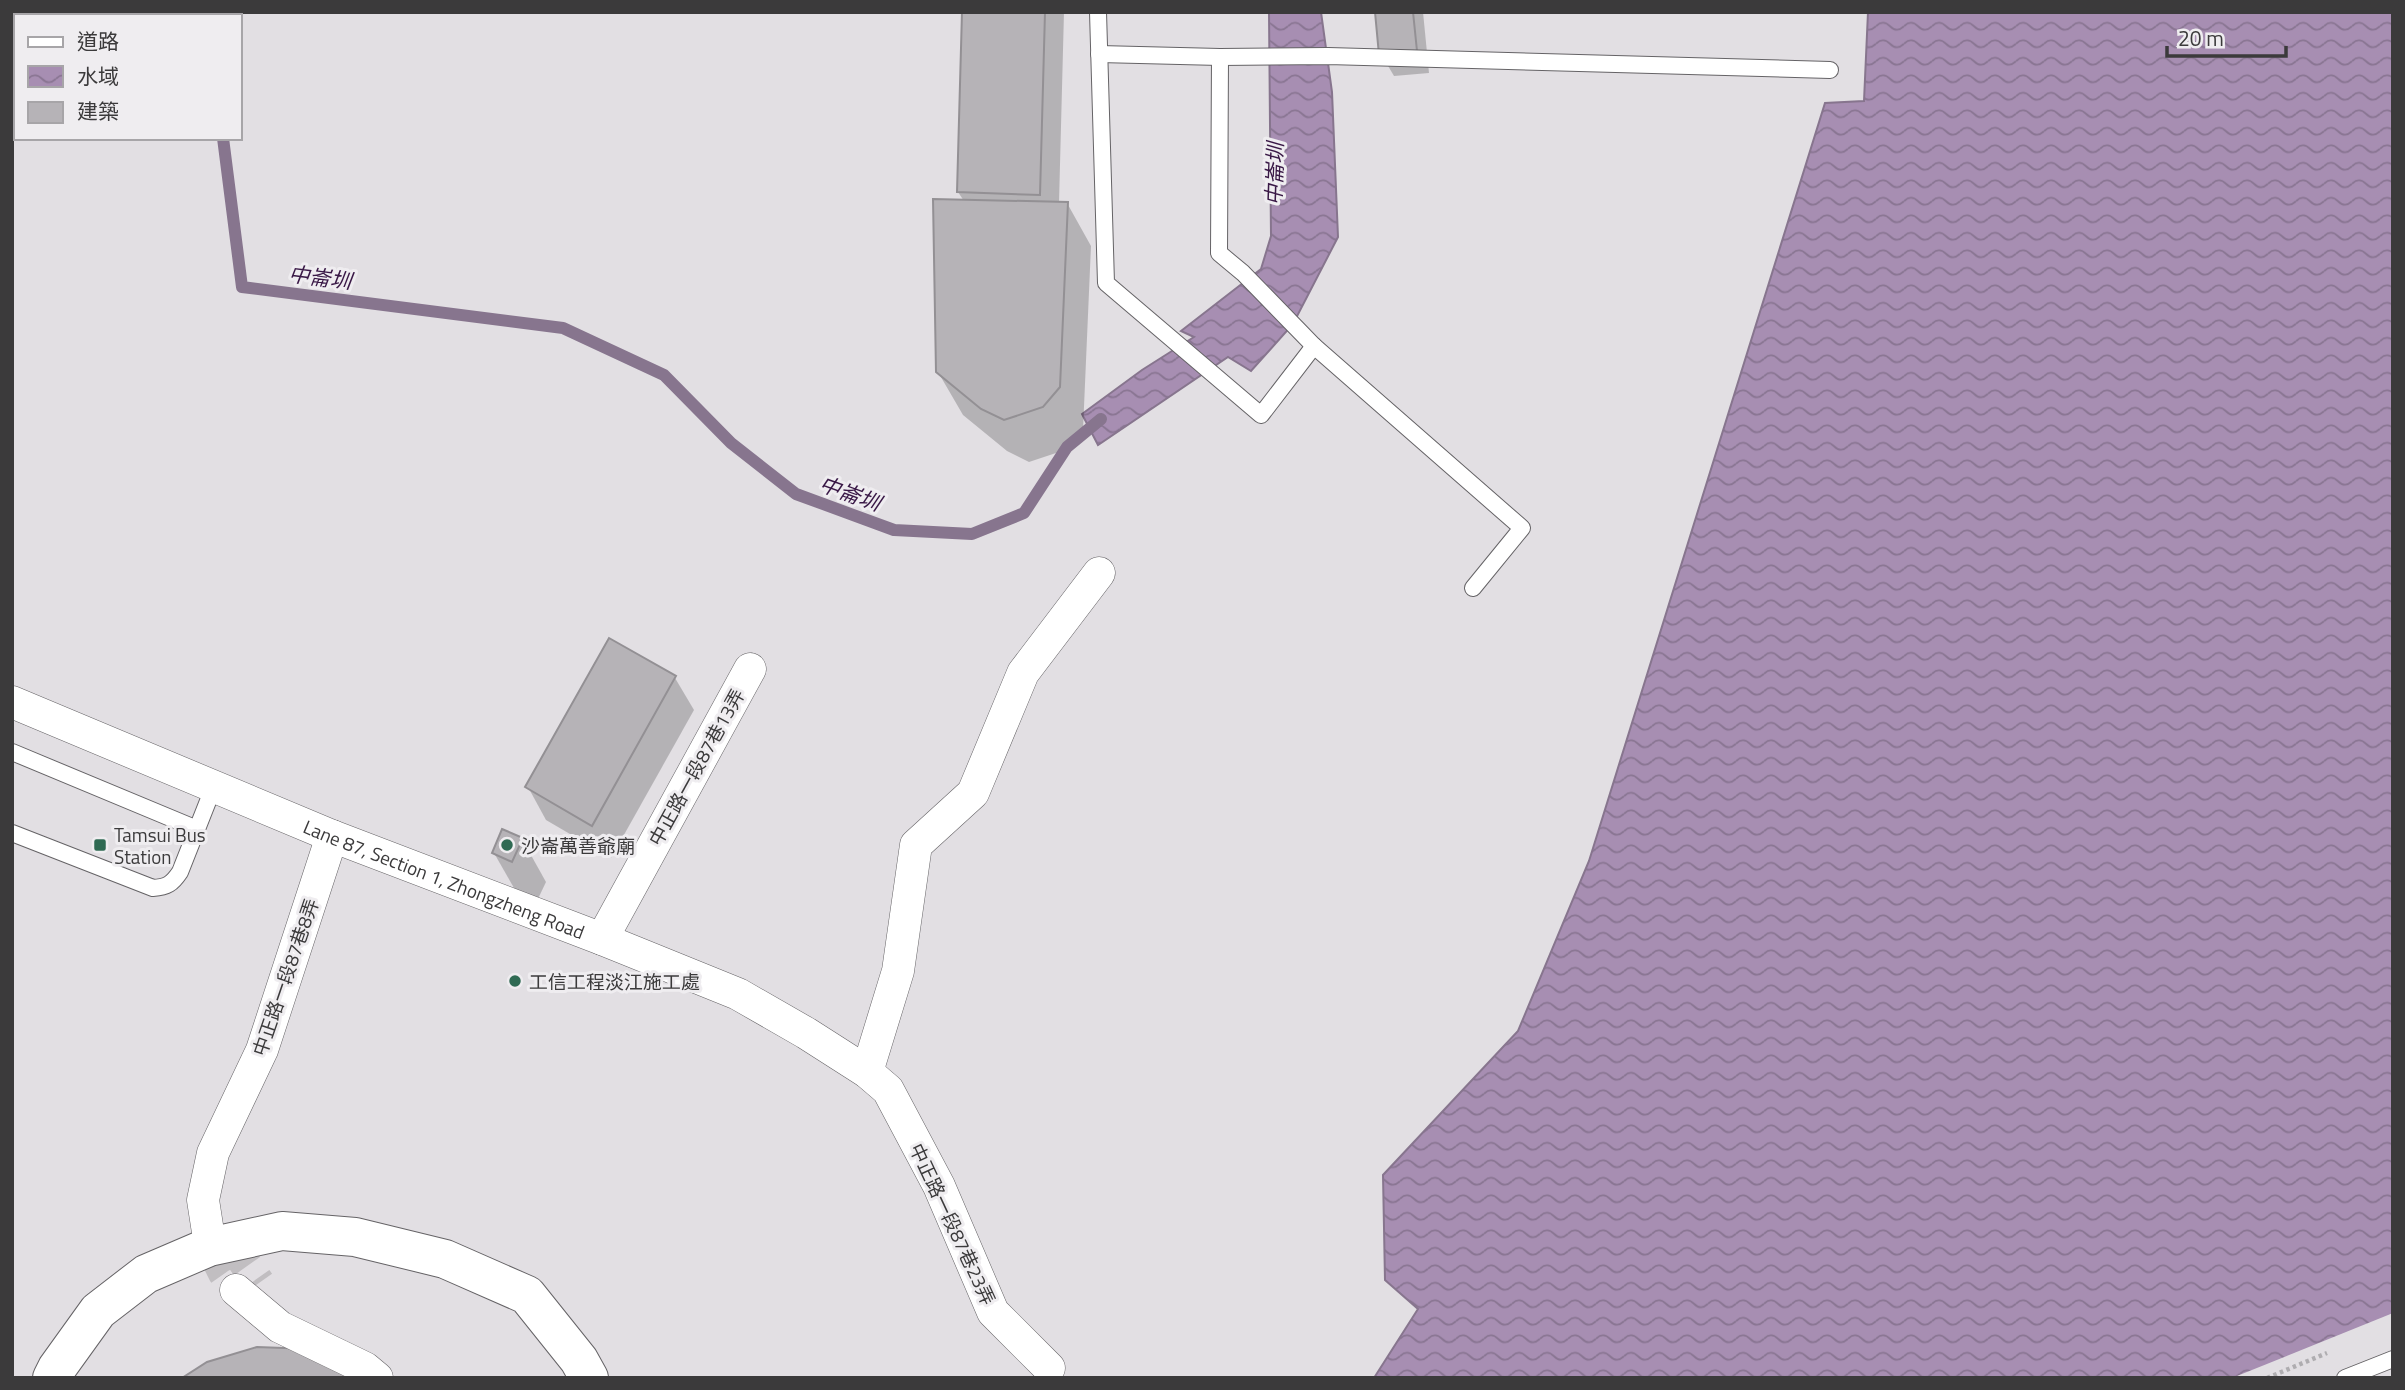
<svg xmlns="http://www.w3.org/2000/svg" width="2405" height="1390" font-family="'Titillium Web','Noto Sans TC',sans-serif">
<style>
.water{fill:url(#water-waves);stroke:#87758e;stroke-width:2}
.pier{fill:#e2dfe3}
.shadow{fill:#0003}
.lines{fill:none;stroke-linecap:round;stroke-linejoin:round}
.stream{stroke:#87758e;stroke-width:12}
.building{fill:#b6b3b7;stroke:#939094;stroke-width:2}
.street-tunnel{stroke:#c1bec1;stroke-width:32;stroke-dasharray:32 16;stroke-linecap:butt}
.lane-casing{stroke:#656366;stroke-width:18}
.street-casing{stroke:#656366;stroke-width:33}
.highway-casing{stroke:#656366;stroke-width:40}
.path{stroke:#afadb0;stroke-width:4.5;stroke-dasharray:3.5 3.5;stroke-linecap:butt}
.lane{stroke:#fff;stroke-width:16}
.street{stroke:#fff;stroke-width:32}
.highway{stroke:#fff;stroke-width:38}
.poi-dot{fill:#2f6a53;stroke:#efedf0;stroke-width:2.5}
.labels{text-anchor:middle;dominant-baseline:central;stroke-width:6;stroke-linejoin:round;paint-order:stroke}
.street-label{font-size:19px;fill:#3b3a3b;stroke:#efedf0}
.poi-label{font-size:19px;fill:#3b3a3b;stroke:#efedf0;text-anchor:start}
.water-label{font-size:21px;font-style:italic;fill:#391846;stroke:#efedf0}
</style>
<defs>
<pattern id="water-waves" width="16" height="10" patternUnits="userSpaceOnUse" patternTransform="scale(1.75)"><rect width="16" height="10" fill="#a78eb2"/><path d="M0 5q4-4 8 0t8 0" fill="none" stroke="#897592"/></pattern>
</defs>
<rect width="100%" height="100%" fill="#e2dfe3"/>
<g class="water">
<polygon points="1269,12 1321,12 1332,92 1338,237 1293,324 1251,371 1228,357 1098,445 1082,414 1142,370 1194,337 1181,331 1261,269 1271,236"/>
<polygon points="1868,12 2393,12 2393,1378 1374,1378 1418,1309 1385,1280 1383,1175 1518,1031 1589,861 1825,103 1864,101"/>
</g>
<polygon class="pier" points="2393,1313 2393,1378 2232,1378"/>
<g class="shadow">
<polygon points="963,12 1064,12 1059,203 1067,203 1091,246 1083,430 1068,449 1029,462 1007,451 963,415 938,372 964,201 958,192"/>
<polygon points="1377,12 1423,12 1429,73 1394,76 1381,54"/>
<polygon points="610,641 675,678 694,710 611,858 546,820 528,787"/>
<polygon points="522,839 546,882 536,903 518,895 494,853"/>
</g>
<g class="lines">
<g class="stream">
<polyline points="12,34 16,34"/>
<polyline points="223,138 242,287 563,328 664,375 731,443 796,494 894,530 972,534 1024,513 1067,447 1101,419"/>
</g>
</g>
<g class="building">
<polygon points="962,12 1045,12 1040,195 957,192"/>
<polygon points="1375,12 1413,12 1417,51 1379,55"/>
<polygon points="933,199 1068,202 1060,387 1043,407 1004,420 981,409 936,372"/>
<polygon points="609,638 676,676 592,826 525,787"/>
<polygon points="502,829 523,838 512,862 492,853"/>
<polygon points="257,1347 310,1349 373,1378 182,1378 207,1362"/>
</g>
<g class="lines">
<g class="street-tunnel">
<polyline points="232,1238 242,1259 259,1283"/>
<polyline points="210,1245 224,1273 236,1290"/>
</g>
<defs>
<g id="lane">
<polyline points="1098,12 1106,283 1261,415 1314,346"/>
<polyline points="1099,54 1220,57 1328,56 1830,70"/>
<polyline points="1220,57 1219,253 1243,273 1314,346 1522,528 1473,588"/>
<polyline points="12,752 197,829"/>
<path d="M 12,833 L 153,888 C 167,887 172,884 180,872 L 214,786"/>
<polyline points="2345,1378 2393,1359"/>
</g>
<g id="street">
<path id="s1" d="M 12,702 L 332,836 L 602,939 L 738,994 L 806,1033 L 867,1072 L 888,1090 L 939,1186 L 993,1312 L 1049,1368"/>
<polyline points="602,939 750,669"/>
<polyline points="867,1072 898,971 916,845 973,793 1023,673 1099,573"/>
<polyline points="210,1245 203,1200 213,1153 262,1050 332,836"/>
<polyline points="236,1290 280,1327 365,1368 377,1378"/>
</g>
<polyline id="highway" points="52,1378 57,1368 98,1311 146,1274 209,1247 282,1231 355,1237 445,1259 527,1295 579,1360 589,1378"/>
</defs>
<use href="#lane" class="lane-casing"/>
<use href="#street" class="street-casing"/>
<use href="#highway" class="highway-casing"/>
<polyline class="path" points="2267,1378 2327,1353"/>
<use href="#lane" class="lane"/>
<use href="#street" class="street"/>
<use href="#highway" class="highway"/>
</g>
<g class="poi-dot">
<rect x="93" y="838" width="14" height="14" rx="3.5"/>
<circle cx="507" cy="845" r="7"/>
<circle cx="515" cy="981" r="7"/>
</g>
<g class="labels">
<g class="street-label">
<text transform="translate(696 767) rotate(-61)">中正路一段87巷13弄</text>
<text stroke="none"><textPath href="#s1" startOffset="467">Lane 87, Section 1, Zhongzheng Road</textPath></text>
<text transform="translate(285 977) rotate(-71)">中正路一段87巷8弄</text>
<text transform="translate(953 1224) rotate(65)">中正路一段87巷23弄</text>
</g>
<g class="poi-label">
<text x="114" y="834">Tamsui Bus<tspan x="114" dy="22">Station</tspan></text>
<text x="521" y="845">沙崙萬善爺廟</text>
<text x="529" y="981">工信工程淡江施工處</text>
</g>
<g class="water-label">
<text transform="translate(1274 174) rotate(-88)">中崙圳</text>
<text transform="translate(320 277) rotate(7)">中崙圳</text>
<text transform="translate(850 493) rotate(20)">中崙圳</text>
</g>
</g>
<rect width="2405" height="1390" fill="none" stroke="#3b3a3b" stroke-width="28"/>
<rect x="14" y="14" width="228" height="126" fill="#efedf0" stroke="#a7a5a8" stroke-width="2"/>
<rect x="28" y="37" width="35" height="10" fill="#ffffff" stroke="#a7a5a8" stroke-width="2"/>
<text x="77" y="49" font-size="21" fill="#3b3a3b">道路</text>
<rect x="28" y="66" width="35" height="21" fill="url(#water-waves)" stroke="#a7a5a8" stroke-width="2"/>
<text x="77" y="84" font-size="21" fill="#3b3a3b">水域</text>
<rect x="28" y="102" width="35" height="21" fill="#b6b3b7" stroke="#a7a5a8" stroke-width="2"/>
<text x="77" y="119" font-size="21" fill="#3b3a3b">建築</text>
<path d="M2167 46v10h119v-10" fill="none" stroke="#3b3a3b" stroke-width="3.5"/>
<text x="2178" y="46" font-size="21" fill="#3b3a3b" stroke="#efedf0" stroke-width="5" paint-order="stroke">20 m</text>
</svg>
